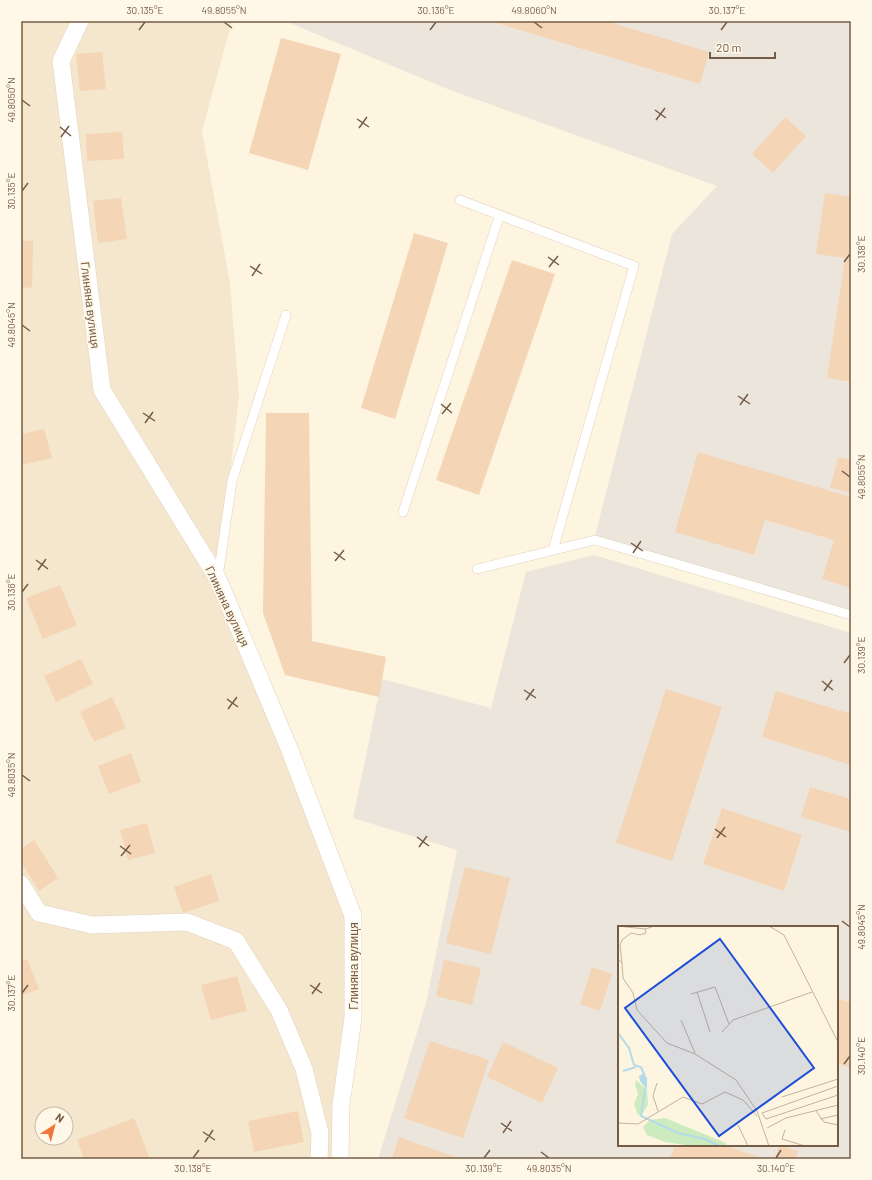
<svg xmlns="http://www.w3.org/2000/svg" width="872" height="1180" font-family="Barlow,sans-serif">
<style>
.residential{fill:#f5e7ce;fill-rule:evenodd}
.industrial{fill:#ece5dc;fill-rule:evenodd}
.building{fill:#f4d5b6}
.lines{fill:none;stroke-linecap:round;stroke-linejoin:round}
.service-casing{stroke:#e2d2bc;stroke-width:10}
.minor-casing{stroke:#e2d2bc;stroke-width:18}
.service{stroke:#fff;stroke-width:9}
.minor{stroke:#fff;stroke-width:17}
.ticks{fill:none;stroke:#755c46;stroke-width:1.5}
.labels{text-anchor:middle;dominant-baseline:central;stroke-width:3.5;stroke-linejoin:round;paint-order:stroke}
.street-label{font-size:12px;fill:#755c46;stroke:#fff8e8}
.inset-river{fill:none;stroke:#b4dbe8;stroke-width:2}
.inset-road{fill:none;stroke:#c3b39d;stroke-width:1}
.view{fill:#1d4ed8;fill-opacity:0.15;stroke:#1d4ed8;stroke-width:2}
.inset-edge{fill:none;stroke:#755c46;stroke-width:2}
.neatline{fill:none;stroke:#755c46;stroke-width:1.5}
.ticks-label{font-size:10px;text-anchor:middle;fill:#755c46}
</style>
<rect width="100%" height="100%" fill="#fdf5e0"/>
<path class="residential" d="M 21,21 L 232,21 L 202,131 L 230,283 L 239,396 L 218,579 L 353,916 L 340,1159 L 21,1159 ZM 42,1114 L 66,1114 L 66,1138 L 42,1138 Z"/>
<g class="industrial">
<polygon points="285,21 851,21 851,612 595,536 672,234 717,186 450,90"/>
<path d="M 594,555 L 851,633 L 851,1159 L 378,1159 L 426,1003 L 457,850 L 353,818 L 382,679 L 491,708 L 526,572 ZM 619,927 L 837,927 L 837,1145 L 619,1145 Z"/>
</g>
<g class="building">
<polygon points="490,21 606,21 709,52 700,84"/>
<polygon points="281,38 341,54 308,170 249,153"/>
<polygon points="102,52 106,89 80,91 76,54"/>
<polygon points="785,117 806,136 773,173 752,154"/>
<polygon points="122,132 124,159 87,161 86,134"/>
<polygon points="825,193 851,197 851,382 827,378 845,258 816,254"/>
<polygon points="121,198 127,239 98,243 93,201"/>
<polygon points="414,233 448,243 395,419 361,408"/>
<polygon points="21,240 33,241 32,288 21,287"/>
<polygon points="512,260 555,274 479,495 436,480"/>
<polygon points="266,413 309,413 312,641 386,657 379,697 285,675 263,613"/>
<polygon points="44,429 52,458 21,465 21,434"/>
<polygon points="698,452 851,497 851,588 822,579 834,540 765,520 754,555 675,532"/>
<polygon points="838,457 851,460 851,493 830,488"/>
<polygon points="60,585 77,625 43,639 26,598"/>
<polygon points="81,659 93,684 56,702 44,676"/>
<polygon points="666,689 722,707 672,861 616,843"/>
<polygon points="776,691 851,714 851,765 762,737"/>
<polygon points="112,697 126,728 94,742 80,712"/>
<polygon points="131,753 141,782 109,794 98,766"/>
<polygon points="810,787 851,799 851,832 801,817"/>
<polygon points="722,808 802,835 784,891 703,864"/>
<polygon points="147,823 155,853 128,860 120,830"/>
<polygon points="34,840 58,878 39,891 21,862 21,849"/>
<polygon points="465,867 510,878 491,954 446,943"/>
<polygon points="211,874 219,901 183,913 174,887"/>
<polygon points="27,959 39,989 21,996 21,961"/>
<polygon points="444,960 481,968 472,1005 436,996"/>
<polygon points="592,967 612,974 600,1011 580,1004"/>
<polygon points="237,976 247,1011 211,1020 201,985"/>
<polygon points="837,998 851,1003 851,1068 837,1063"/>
<polygon points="430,1041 489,1060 463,1138 404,1118"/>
<polygon points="503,1042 558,1068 542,1103 487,1077"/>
<polygon points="298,1111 304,1142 254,1152 248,1121"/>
<polygon points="134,1118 150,1159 84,1159 77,1140"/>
<polygon points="399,1137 461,1159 392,1159"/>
<polygon points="675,1145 723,1145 764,1159 670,1159"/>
<polygon points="779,1145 798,1151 795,1159 775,1159"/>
</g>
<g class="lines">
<defs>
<g id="service">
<polyline points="460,200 634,266 553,550"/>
<polyline points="403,512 499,217"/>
<polyline points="477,569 595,540 851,615"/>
<polyline points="218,577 232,481 286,315"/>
</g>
<g id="minor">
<polyline points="80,21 61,61 102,390 218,579 289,748 353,916 353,1018 341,1105 340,1159"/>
<polyline points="21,884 39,913 92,925 187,922 236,941 279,1010 304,1069 320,1133 319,1159"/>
</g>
</defs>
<use href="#service" class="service-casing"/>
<use href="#minor" class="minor-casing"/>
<use href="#service" class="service"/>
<use href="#minor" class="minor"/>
</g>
<path class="ticks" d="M 224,22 L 232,28M 534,22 L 542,28M 139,30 L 145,22M 430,30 L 436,22M 721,30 L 727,22M 22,100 L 30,106M 655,110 L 666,118M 357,119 L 369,127M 656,120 L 665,108M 60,127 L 71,136M 359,128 L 367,117M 61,137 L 69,126M 22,191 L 28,183M 548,257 L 559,265M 844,262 L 850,254M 250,266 L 262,274M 549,267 L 558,256M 252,276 L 260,264M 22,325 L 30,331M 738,396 L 750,404M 441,404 L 452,413M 740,405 L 748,394M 143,413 L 155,421M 442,414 L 451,403M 145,423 L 153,412M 842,471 L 850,477M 631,543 L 643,551M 334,552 L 345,560M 633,553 L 641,541M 36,560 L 48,569M 335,561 L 344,550M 38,570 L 46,559M 22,592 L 28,584M 844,663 L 850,655M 822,681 L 833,690M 524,690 L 536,698M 824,691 L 832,680M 227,699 L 238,707M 526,700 L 534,689M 228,709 L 237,697M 22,775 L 30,781M 715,829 L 726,837M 417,837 L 429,846M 717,838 L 725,827M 120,846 L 131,854M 419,847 L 427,836M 121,856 L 130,845M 842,921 L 850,927M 310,985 L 322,993M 22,993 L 28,985M 312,994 L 320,983M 844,1064 L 850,1056M 501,1123 L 512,1131M 203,1132 L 215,1140M 503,1133 L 511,1121M 205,1142 L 213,1130M 541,1152 L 549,1158M 193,1158 L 199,1150M 484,1158 L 490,1150M 776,1158 L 781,1150"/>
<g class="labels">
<g class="street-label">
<text transform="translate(91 305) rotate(83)">Глиняна вулиця</text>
<text transform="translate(228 606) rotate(65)">Глиняна вулиця</text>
<text transform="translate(353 966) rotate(-90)">Глиняна вулиця</text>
</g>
</g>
<g transform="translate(618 926)">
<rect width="220" height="220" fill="#fdf5e0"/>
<path d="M 18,154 L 29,164 L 30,179 L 23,190 L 20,189 L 16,178 L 20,168 L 17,159 ZM 47,192 L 108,217 L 109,220 L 75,220 L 47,216 L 29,209 L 25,201 L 32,194 Z" fill="#ccebbe"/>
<path d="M 26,147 L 29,152 L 29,164 L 22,155 L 21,150 Z" fill="#b4dbe8"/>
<path class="inset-river" d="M 0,107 L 11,122 L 16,139 L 23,141 L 26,148M 5,145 L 18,141M 27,163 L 23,190 L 60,207 L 87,213 L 101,220"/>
<path class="inset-road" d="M 0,0 L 27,3 L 37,0M 151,0 L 166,9 L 220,116M 0,33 L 4,37 L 5,52 L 15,67 L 19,84 L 49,117 L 77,128 L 118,154 L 139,185 L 151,220M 4,37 L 2,19 L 4,14 L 13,7 L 22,9 L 28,7 L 27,3M 79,66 L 92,106M 73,68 L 97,61 L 111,98M 63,94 L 77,127M 104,106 L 115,94 L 194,66M 39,157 L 35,170 L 40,185M 220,160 L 144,187 L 148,193 L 220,169M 164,171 L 220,153M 198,185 L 206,196 L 220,199M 202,193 L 220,189M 0,197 L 20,198 L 65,171 L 84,178 L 107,166 L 125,174 L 139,190M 120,199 L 130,220M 149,202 L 168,192 L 220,179M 167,204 L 164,213 L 187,220"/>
<path class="view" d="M 102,13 L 196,142 L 101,210 L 7,82 Z"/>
<rect width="220" height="220" class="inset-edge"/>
</g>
<rect width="872" height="1180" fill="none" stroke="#fff8e8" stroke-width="44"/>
<g transform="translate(54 1126) rotate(36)"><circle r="19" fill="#fff8e8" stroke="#c8baa7"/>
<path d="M0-3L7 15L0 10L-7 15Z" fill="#ef773e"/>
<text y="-6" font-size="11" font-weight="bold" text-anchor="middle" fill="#755c46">N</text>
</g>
<path d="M710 52v6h65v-6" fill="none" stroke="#755c46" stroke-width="2"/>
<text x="716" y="52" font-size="12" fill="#755c46" stroke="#fff8e8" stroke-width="3" paint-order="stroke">20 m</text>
<rect x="22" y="22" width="828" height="1136" class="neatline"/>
<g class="ticks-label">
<text x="145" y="14">30.135°E</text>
<text x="224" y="14">49.8055°N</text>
<text x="436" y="14">30.136°E</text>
<text x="534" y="14">49.8060°N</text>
<text x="727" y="14">30.137°E</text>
<text transform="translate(11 100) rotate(-90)" y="4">49.8050°N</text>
<text transform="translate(11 191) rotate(-90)" y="4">30.135°E</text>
<text transform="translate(861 254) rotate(-90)" y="4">30.138°E</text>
<text transform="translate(11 325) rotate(-90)" y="4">49.8045°N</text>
<text transform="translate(861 477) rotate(-90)" y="4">49.8055°N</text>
<text transform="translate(11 592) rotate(-90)" y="4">30.136°E</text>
<text transform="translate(861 655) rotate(-90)" y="4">30.139°E</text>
<text transform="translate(11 775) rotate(-90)" y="4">49.8035°N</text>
<text transform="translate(861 927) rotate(-90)" y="4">49.8045°N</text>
<text transform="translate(11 993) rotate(-90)" y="4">30.137°E</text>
<text transform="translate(861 1056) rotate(-90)" y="4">30.140°E</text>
<text x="193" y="1172">30.138°E</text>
<text x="484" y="1172">30.139°E</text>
<text x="549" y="1172">49.8035°N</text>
<text x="776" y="1172">30.140°E</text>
</g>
</svg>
